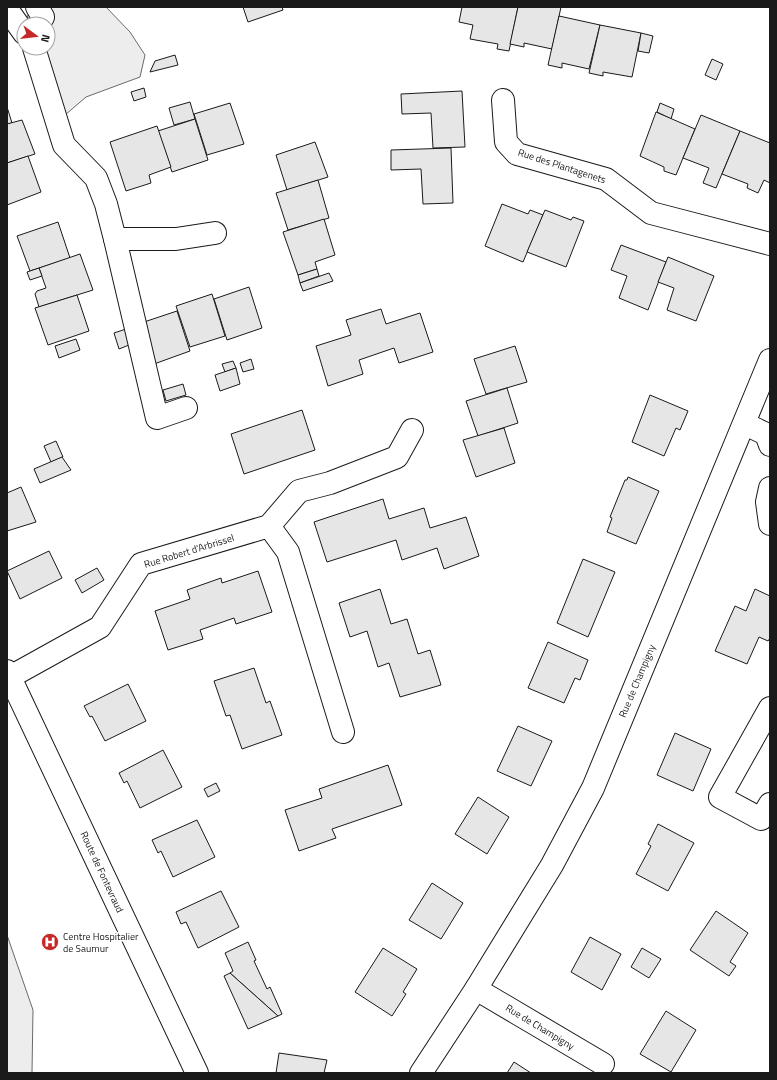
<svg xmlns="http://www.w3.org/2000/svg" width="777" height="1080" font-family="'Titillium Web',sans-serif">
<style>
.built{fill:#ededed;stroke:#6a6a6a}
.building{fill:#e6e6e6;stroke:#1a1a1a}
.lines{fill:none;stroke-linecap:round;stroke-linejoin:round}
.street-casing{stroke:#1a1a1a;stroke-width:24}
.secondary-casing{stroke:#1a1a1a;stroke-width:24}
.street{stroke:#fff;stroke-width:22}
.secondary{stroke:#fff;stroke-width:22}
.labels{text-anchor:middle;dominant-baseline:central;stroke-width:3;stroke-linejoin:round;paint-order:stroke}
.street-label{font-size:10px;fill:#1a1a1a;stroke:#fff}
.poi-label{font-size:10px;fill:#1a1a1a;stroke:#fff;text-anchor:start}
</style>
<rect width="100%" height="100%" fill="#fff"/>
<g class="built">
<polygon points="49,7 106,7 130,32 145,55 140,77 86,97 65,115 44,48 48,48 48,24 32,24 27,16"/>
<polygon points="7,935 33,1010 32,1073 7,1073"/>
</g>
<g class="building">
<polygon points="243,7 282,7 283,10 248,22"/>
<polygon points="462,7 518,7 509,51 497,49 498,44 470,39 473,25 459,22"/>
<polygon points="518,7 561,7 552,49 524,43 524,47 510,44"/>
<polygon points="559,16 600,25 589,69 562,63 562,68 548,65"/>
<polygon points="600,25 641,33 632,77 603,72 603,76 589,73"/>
<polygon points="641,33 653,36 649,53 638,51"/>
<polygon points="175,55 178,65 150,72 155,61"/>
<polygon points="712,59 723,64 716,80 705,75"/>
<polygon points="144,88 146,97 134,101 131,92"/>
<polygon points="462,91 465,147 433,148 431,113 402,114 401,94"/>
<polygon points="190,102 195,119 174,125 169,108"/>
<polygon points="230,103 244,144 207,155 194,114"/>
<polygon points="660,103 674,109 671,119 657,112"/>
<polygon points="7,107 12,123 7,124"/>
<polygon points="656,112 695,129 676,175 664,171 664,167 640,156"/>
<polygon points="701,115 740,131 716,188 703,183 709,168 683,158"/>
<polygon points="195,119 208,160 172,172 158,131"/>
<polygon points="22,120 35,154 7,163 7,124"/>
<polygon points="157,126 171,167 149,175 151,183 126,191 110,142"/>
<polygon points="740,131 770,143 770,183 764,180 758,193 747,188 748,184 722,174"/>
<polygon points="315,142 328,177 287,190 276,155"/>
<polygon points="451,148 453,203 423,204 421,169 391,170 391,150"/>
<polygon points="28,156 41,192 7,205 7,163"/>
<polygon points="318,180 329,218 288,230 276,193"/>
<polygon points="502,204 528,214 530,210 543,215 523,262 485,246"/>
<polygon points="545,210 571,220 573,217 584,221 566,267 527,252"/>
<polygon points="324,219 335,255 315,262 317,269 298,275 283,232"/>
<polygon points="58,222 70,258 30,271 17,236"/>
<polygon points="621,245 666,262 648,310 619,298 627,276 611,270"/>
<polygon points="80,254 93,290 39,307 35,294 37,291 46,288 39,268"/>
<polygon points="668,257 714,276 696,321 667,310 674,288 658,282"/>
<polygon points="39,268 42,276 30,280 27,272"/>
<polygon points="317,269 319,276 300,283 298,275"/>
<polygon points="329,273 333,281 303,291 300,283"/>
<polygon points="249,287 262,328 227,340 214,299"/>
<polygon points="212,294 225,336 190,347 176,306"/>
<polygon points="77,295 89,331 48,345 35,308"/>
<polygon points="381,309 386,324 420,313 433,352 399,363 394,348 359,360 363,374 328,386 316,346 351,335 346,320"/>
<polygon points="177,311 190,351 154,364 141,323"/>
<polygon points="129,328 134,343 119,349 114,333"/>
<polygon points="76,339 80,350 59,358 55,346"/>
<polygon points="515,346 527,382 486,394 474,359"/>
<polygon points="251,359 254,369 243,372 240,363"/>
<polygon points="233,361 236,368 225,372 222,364"/>
<polygon points="236,368 240,384 220,391 215,375"/>
<polygon points="183,384 186,395 166,401 163,390"/>
<polygon points="507,388 518,423 478,436 466,401"/>
<polygon points="650,395 688,411 680,430 676,428 664,456 632,442"/>
<polygon points="302,410 315,450 244,474 231,434"/>
<polygon points="504,428 515,463 476,477 463,440"/>
<polygon points="56,441 63,457 51,462 44,446"/>
<polygon points="62,457 71,470 40,483 34,469"/>
<polygon points="628,477 659,491 636,544 607,532 612,518 610,517 625,480 627,480"/>
<polygon points="21,487 36,522 7,531 7,493"/>
<polygon points="383,499 389,519 424,508 430,528 466,517 479,556 444,569 437,548 402,560 396,540 327,562 314,522"/>
<polygon points="49,551 62,578 20,599 7,571"/>
<polygon points="583,559 615,572 588,637 557,623"/>
<polygon points="97,568 104,580 82,593 75,580"/>
<polygon points="258,571 272,612 236,624 234,618 200,630 203,639 168,650 155,611 190,599 187,590 221,578 222,583"/>
<polygon points="380,589 391,624 407,619 418,654 430,650 441,685 400,697 389,663 378,667 367,631 350,637 339,603"/>
<polygon points="755,589 770,596 770,638 768,641 759,637 747,664 715,651 735,606 746,611"/>
<polygon points="548,642 588,660 580,680 575,678 564,703 528,688"/>
<polygon points="254,668 266,703 270,701 282,735 242,749 230,715 226,716 214,681"/>
<polygon points="128,684 146,721 105,741 92,716 90,717 84,706"/>
<polygon points="518,726 552,741 531,786 497,771"/>
<polygon points="675,733 711,749 693,791 657,775"/>
<polygon points="163,750 182,787 140,808 127,781 124,783 119,773"/>
<polygon points="388,765 402,805 332,829 336,838 299,851 285,810 322,798 319,789"/>
<polygon points="216,783 220,791 208,797 204,789"/>
<polygon points="478,797 509,817 487,854 455,834"/>
<polygon points="197,820 215,857 173,877 161,851 158,853 152,840"/>
<polygon points="658,824 694,843 668,891 636,874 651,846 648,844"/>
<polygon points="432,883 463,903 441,939 409,920"/>
<polygon points="221,891 239,927 198,948 186,922 181,924 176,912"/>
<polygon points="716,911 748,933 730,962 736,966 729,976 690,950"/>
<polygon points="590,937 621,954 602,990 571,972"/>
<polygon points="248,942 256,960 254,961 267,989 270,987 282,1014 278,1016 230,973 233,971 225,953"/>
<polygon points="383,948 417,969 403,992 406,994 392,1016 355,992"/>
<polygon points="642,948 661,959 649,978 631,967"/>
<polygon points="230,973 278,1016 248,1029 224,976"/>
<polygon points="666,1011 696,1030 671,1072 640,1054"/>
<polygon points="279,1053 327,1060 324,1073 276,1073"/>
<polygon points="514,1062 531,1073 507,1073"/>
</g>
<g class="lines">
<defs>
<g id="street">
<polyline points="37,7 43,17"/>
<polyline points="7,9 24,33"/>
<polyline points="34,48 64,145 96,178 106,204 115,239 176,239 215,233"/>
<polyline points="503,100 506,142 517,154 606,179 651,213 770,244"/>
<polyline points="115,239 157,418 186,408"/>
<polyline points="745,424 766,434 770,445"/>
<polyline points="770,488 767,502 770,524"/>
<polyline points="269,526 288,552 343,732"/>
<polyline points="10,677 100,627 141,564 269,526 299,491 330,483 397,457 412,430"/>
<polyline points="770,708 720,797 761,819 770,804"/>
<polyline points="476,989 603,1064"/>
</g>
<g id="secondary">
<polyline points="7,671 197,1073"/>
<polyline points="421,1073 476,989 552,865 593,788 770,360"/>
</g>
</defs>
<use href="#street" class="street-casing"/>
<use href="#secondary" class="secondary-casing"/>
<use href="#street" class="street"/>
<use href="#secondary" class="secondary"/>
</g>
<defs>
<symbol id="hospital-disc" viewBox="-11 -11 22 22"><circle r="9.5" fill="#c62828" stroke="#fff"/><path d="M-5-5h3v3.5h4V-5h3V5h-3V1.5h-4V5h-3Z" fill="#fff"/></symbol>
</defs>
<g fill-rule="evenodd">
<use href="#hospital-disc" x="40" y="932" width="20" height="20"/>
</g>
<g class="labels">
<g class="street-label">
<text transform="translate(562 166) rotate(18)">Rue des Plantagenets</text>
<text transform="translate(189 551) rotate(-17)">Rue Robert d'Arbrissel</text>
<text transform="translate(637 681) rotate(-67)">Rue de Champigny</text>
<text transform="translate(102 872) rotate(65)">Route de Fontevraud</text>
<text transform="translate(540 1027) rotate(31)">Rue de Champigny</text>
</g>
<g class="poi-label">
<text x="63" y="936">Centre Hospitalier<tspan x="63" dy="12">de Saumur</tspan></text>
</g>
</g>
<rect width="777" height="1080" fill="none" stroke="#1a1a1a" stroke-width="16"/>
<g transform="translate(36 36) rotate(105)"><circle r="19" fill="#ffffff" stroke="#a3a3a3"/>
<path d="M0-3L7 15L0 10L-7 15Z" fill="#c62828"/>
<text y="-6" font-size="11" font-weight="bold" text-anchor="middle" fill="#1a1a1a">N</text>
</g>
</svg>
